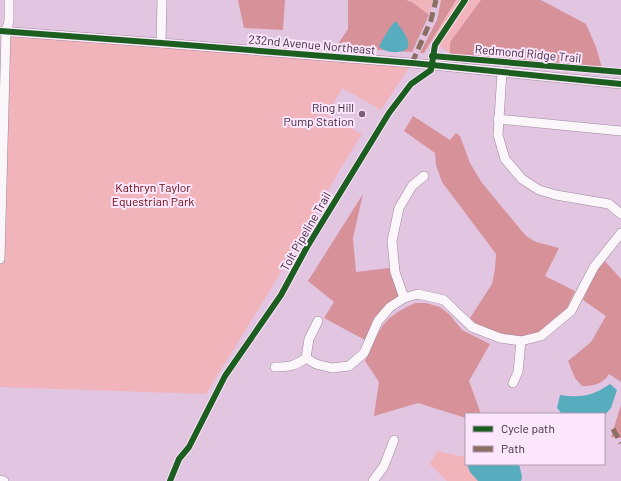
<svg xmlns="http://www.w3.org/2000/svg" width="621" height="481" font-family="Barlow,sans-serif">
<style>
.green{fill:#f1b4bb}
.forest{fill:#d79199}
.water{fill:#57acbe}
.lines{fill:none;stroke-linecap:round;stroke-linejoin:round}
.minor-casing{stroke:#9d879c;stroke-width:10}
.minor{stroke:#fbf6fa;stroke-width:9}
.quiet{stroke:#8d6e63;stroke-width:5;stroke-dasharray:10 5;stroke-linecap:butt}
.cycleway-casing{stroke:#fce6fc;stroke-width:8}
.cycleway{stroke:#1b5e20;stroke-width:6}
.poi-dot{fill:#796178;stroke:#fce6fc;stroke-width:1.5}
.labels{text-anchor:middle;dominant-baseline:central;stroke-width:4;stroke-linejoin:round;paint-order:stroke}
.street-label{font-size:12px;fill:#402b40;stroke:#fce6fc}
.poi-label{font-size:12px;fill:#402b40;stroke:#fce6fc;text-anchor:end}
.park-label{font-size:12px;fill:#6b080c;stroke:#fce6fc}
</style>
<rect width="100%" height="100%" fill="#e2c5e1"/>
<g class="green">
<polygon points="406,0 433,0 429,15 412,2"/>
<polygon points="456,0 481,0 450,42 450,53 431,41"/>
<polygon points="6,32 412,63 381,110 342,88 327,115 362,134 342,166 272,287 206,394 0,387 0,259"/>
<polygon points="437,451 465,457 470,472 478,481 447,481 430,464"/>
</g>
<g class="forest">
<polygon points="238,0 285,0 283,30 244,28"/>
<polygon points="348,0 406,0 412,2 429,15 412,52 336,47 348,29"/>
<polygon points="441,0 456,0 424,53 420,53 437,20"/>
<polygon points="481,0 541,0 586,24 596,47 602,68 450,55 450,42"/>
<polygon points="413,116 450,140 456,133 460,136 470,163 482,183 526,236 536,242 559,248 545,276 575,291 564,315 539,333 520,337 506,335 477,325 470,318 492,284 495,269 496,254 442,182 436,165 435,153 404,131"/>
<polygon points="363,194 353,238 356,272 389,268 399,295 376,319 365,340 324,318 334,302 308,281"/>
<path d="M 604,260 L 621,279 L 621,382 L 609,374 C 603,384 594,386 582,386 L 575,378 L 568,361 L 591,342 L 606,316 L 583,300 L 594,272 Z"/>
<path d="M 415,303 L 426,303 L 440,307 L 450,315 L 462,330 L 490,344 L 469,381 L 481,414 L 466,414 L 466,418 L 418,403 L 374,416 L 379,382 L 365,361 C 371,348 379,326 391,317 C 398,311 407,307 415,303 Z"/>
<polygon points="621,405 621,438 611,437"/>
</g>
<g class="water">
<path d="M 396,21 C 401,29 412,40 407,49 C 398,54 387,53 379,47 C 382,41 391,24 396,21 Z"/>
<path d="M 610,384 L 617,390 L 611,408 L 604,416 L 604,414 L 562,414 L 557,408 L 560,395 C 582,398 592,396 610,384 Z"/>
<polygon points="467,464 519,464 522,477 521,481 478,481 470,472"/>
</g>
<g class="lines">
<defs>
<g id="minor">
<polyline points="0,31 161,43 412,63 621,84"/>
<polyline points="161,43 162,0"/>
<polyline points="502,72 498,135 505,159 522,179 539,190 556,195 609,204 621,214"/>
<polyline points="498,119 621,131"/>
<polyline points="0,259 6,32 9,21 9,0"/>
<polyline points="404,298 395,272 392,241 399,208 412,186 424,176"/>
<polyline points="306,358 316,364 332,368 349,366 364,353 378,321 390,307 404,298 418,294 444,300 472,327 500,338 521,341 541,336 571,311 594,267 621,233"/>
<path d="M 275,367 C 289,367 295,366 306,358 L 309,339 L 318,321"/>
<polyline points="513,383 518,372 521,341"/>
<polyline points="0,480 4,481"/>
<polyline points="373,481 384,466 394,440"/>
</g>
</defs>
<use href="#minor" class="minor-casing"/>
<use href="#minor" class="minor"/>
<g class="quiet">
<polyline points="412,63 431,20 436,0"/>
<polyline points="613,429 621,443"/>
</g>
<defs>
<g id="cycleway">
<polyline points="0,31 161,43 412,63 621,84"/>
<polyline points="432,56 621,72"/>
<polyline points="170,481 179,459 189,447 225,376 281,295 307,247 389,113 411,84 431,70 435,45 465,0"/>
</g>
</defs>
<use href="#cycleway" class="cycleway-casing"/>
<use href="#cycleway" class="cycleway"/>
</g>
<circle class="poi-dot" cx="362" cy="114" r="4"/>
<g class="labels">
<g class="street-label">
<text transform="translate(312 44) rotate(5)">232nd Avenue Northeast</text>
<text transform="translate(528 53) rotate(5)">Redmond Ridge Trail</text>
<text transform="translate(305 231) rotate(-60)">Tolt Pipeline Trail</text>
</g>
<g class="poi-label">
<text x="354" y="107">Ring Hill<tspan x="354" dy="14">Pump Station</tspan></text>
</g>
<g class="park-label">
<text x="153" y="187">Kathryn Taylor<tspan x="153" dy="14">Equestrian Park</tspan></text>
</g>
</g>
<rect x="465" y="413" width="140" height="52" fill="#fce6fc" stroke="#b19bb1"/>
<rect x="473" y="426" width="20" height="6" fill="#1b5e20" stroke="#b19bb1"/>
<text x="501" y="433" font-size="12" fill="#402b40">Cycle path</text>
<rect x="473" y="446" width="20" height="6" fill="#8d6e63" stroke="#b19bb1"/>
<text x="501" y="453" font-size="12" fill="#402b40">Path</text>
</svg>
